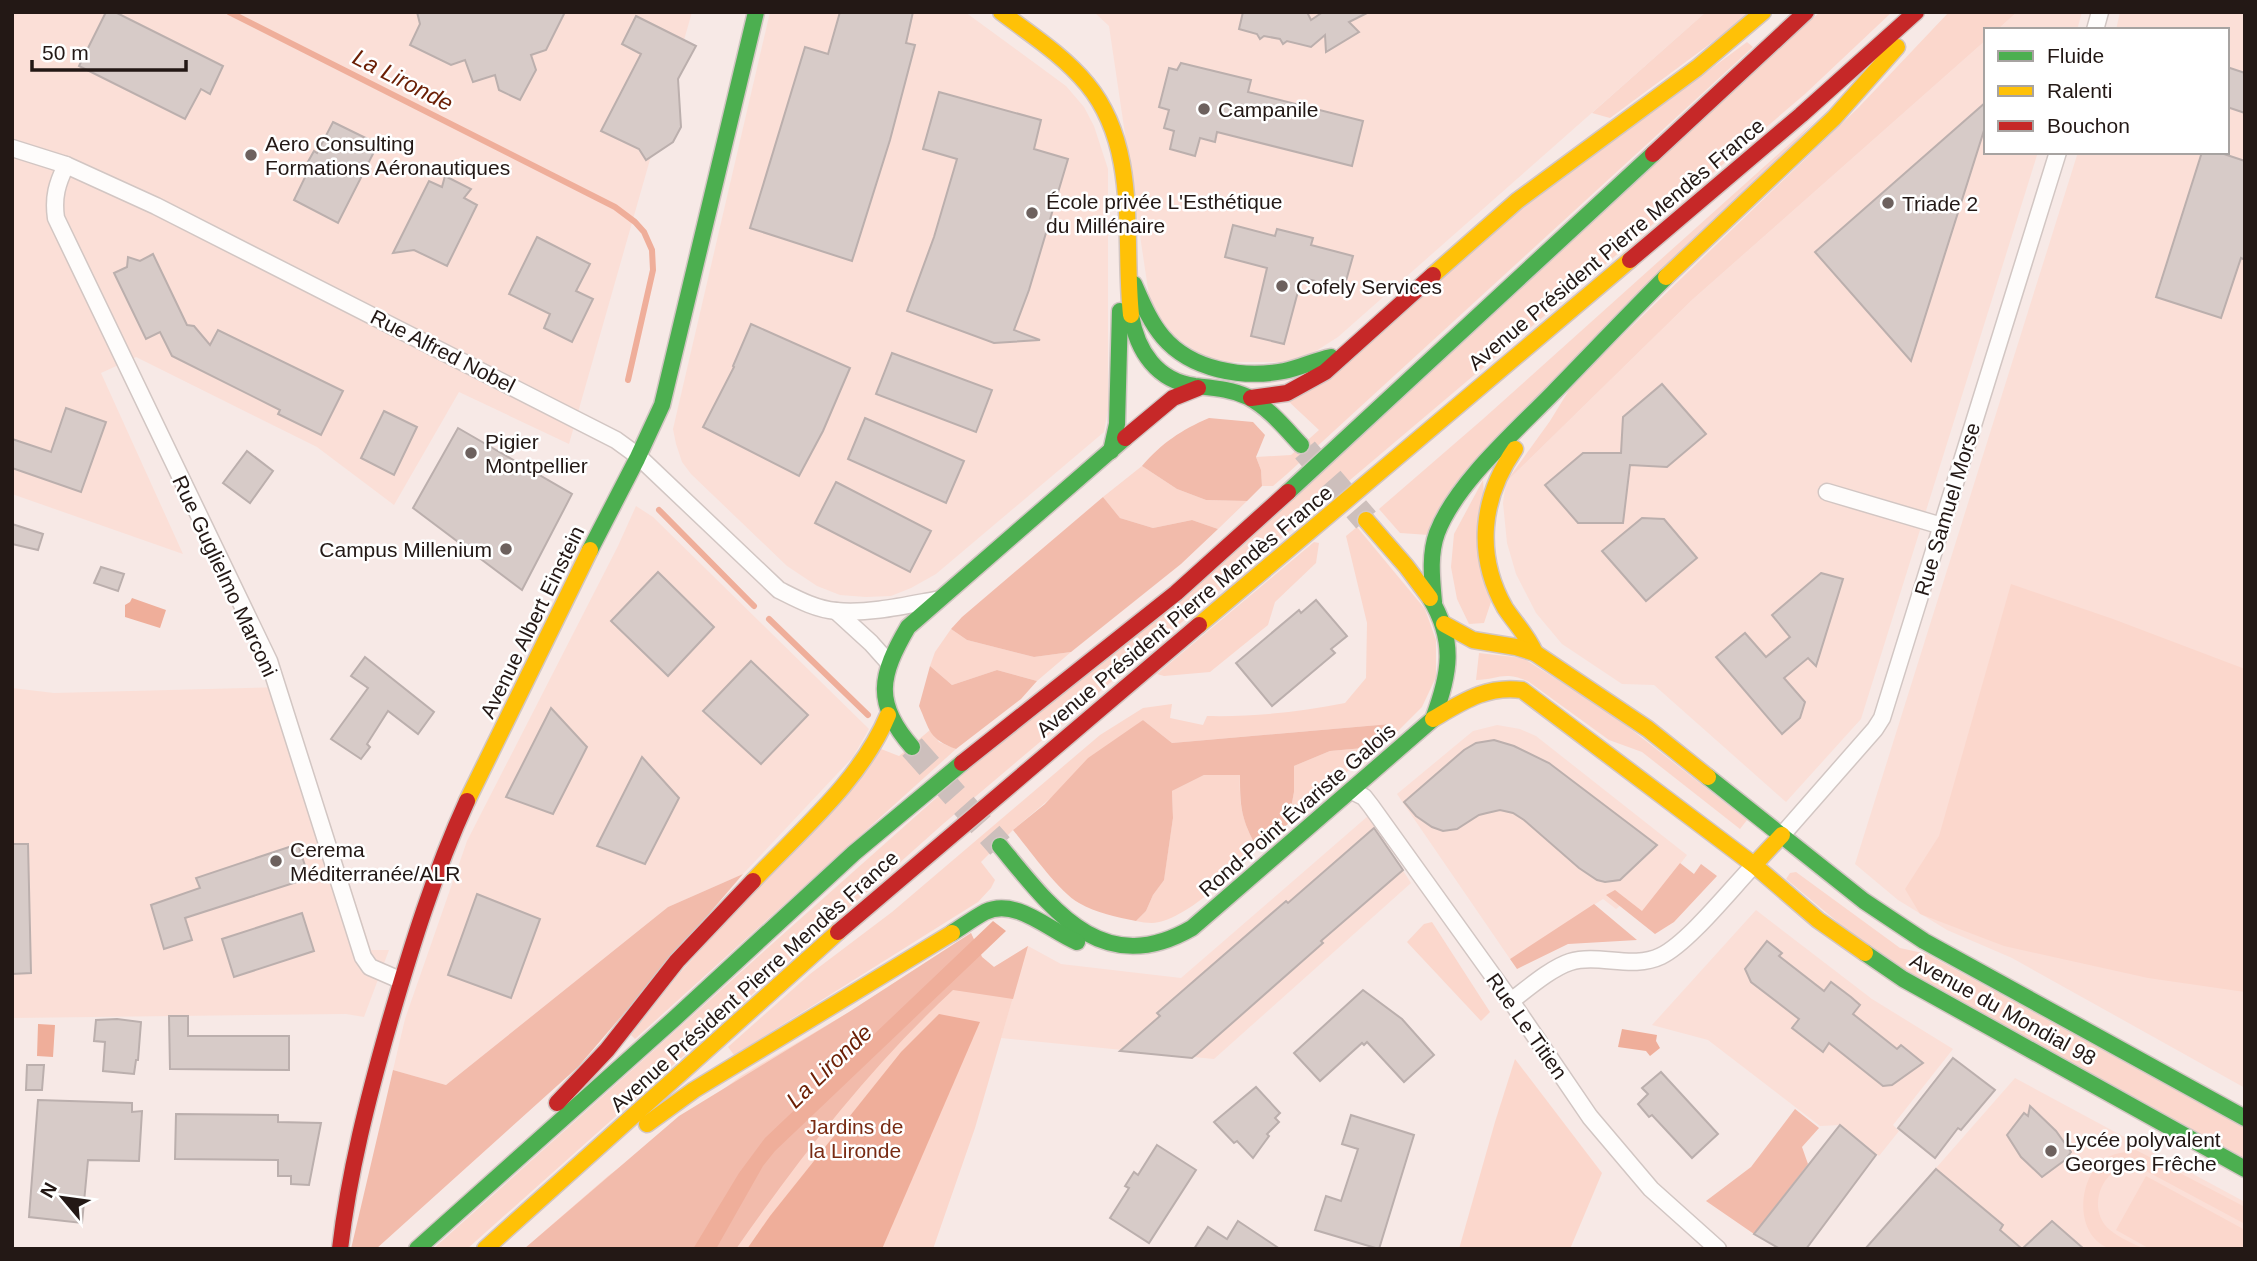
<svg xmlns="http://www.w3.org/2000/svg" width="2257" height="1261" font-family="Arial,sans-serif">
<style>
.built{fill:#fbdfd7}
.green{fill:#fbd7cc}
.forest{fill:#f2bbab}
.water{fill:#efae9a}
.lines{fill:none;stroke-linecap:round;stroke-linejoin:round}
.stream{stroke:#efae9a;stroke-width:6}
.building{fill:#d7cbc8;stroke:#bbafad;stroke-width:2}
.primary-tunnel{stroke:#cdbfbc;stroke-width:26;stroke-dasharray:26 13;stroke-linecap:butt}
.street-casing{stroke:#d2c6c3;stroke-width:19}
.fast-casing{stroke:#d2c6c3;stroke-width:19}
.slow-casing{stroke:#d2c6c3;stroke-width:19}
.jam-casing{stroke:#d2c6c3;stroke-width:19}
.street{stroke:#fefcfb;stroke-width:16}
.fast{stroke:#4caf50;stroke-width:16}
.slow{stroke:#ffc107;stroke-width:16}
.jam{stroke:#c62828;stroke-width:16}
.poi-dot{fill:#6d615e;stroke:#fff;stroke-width:2.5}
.labels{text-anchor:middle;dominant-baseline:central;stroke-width:5;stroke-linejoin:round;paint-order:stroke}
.poi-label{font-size:21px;fill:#231815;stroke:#fff;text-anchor:start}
.street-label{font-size:21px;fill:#231815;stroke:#fff}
.park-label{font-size:21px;fill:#792b13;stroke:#fff}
.water-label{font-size:23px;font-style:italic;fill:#6b1e04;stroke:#fff}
</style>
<rect width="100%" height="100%" fill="#f7e9e6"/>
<g class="built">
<polygon points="12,12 692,12 569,444 459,392 394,505 317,447 136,357 101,373 183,554 12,494"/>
<polygon points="770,12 965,12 1066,86 1084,107 1094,126 1108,169 1108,410 1104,432 936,574 911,588 891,596 866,597 840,595 817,586 787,566 691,474 682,462 676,444 673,429"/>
<polygon points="1094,12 1706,12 1338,337 1299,362 1212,362 1164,330 1149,296 1109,26"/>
<polygon points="2017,12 2082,12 2077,30 1997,30"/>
<polygon points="2120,12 2245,12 2245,1088 2012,958 1947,930 1898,900 1855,864 2078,152 2227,152 2227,30 2116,30"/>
<polygon points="1986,40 1986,152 2038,152 1861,719 1786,802 1654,685 1622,684 1562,644 1536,613 1516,574 1507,543 1503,503 1506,482 1692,300"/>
<polygon points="636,506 653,517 869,729 853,757 743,874 668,907 446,1085 393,1070 405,1019 467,841 618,546"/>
<polygon points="286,687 371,950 389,950 364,1017 346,1014 12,1018 12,688 54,693"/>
<polygon points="1497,725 1520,729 1536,736 1687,855 1642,914 1626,901 1616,909 1603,899 1510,959 1397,794 1473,731"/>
<polygon points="1368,816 1411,883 1214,1059 1001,1038 1028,946 1061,964 1181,978"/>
<polygon points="1756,910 1872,999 1953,1049 1893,1125 1899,1131 1879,1156 1841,1125 1820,1126 1708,1040 1652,1025"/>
<polygon points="2015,1078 2245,1202 2245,1249 1865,1249"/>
</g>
<g class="green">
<polygon points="1706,12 1753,12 1610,118 1592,113"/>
<polygon points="1820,12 1892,12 1805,94 1666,213 943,824 467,1249 433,1249 781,936"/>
<polygon points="1949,12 2017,12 1997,30 1986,30 1986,40 1692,300 1506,482 1550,421 1574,382 1859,107"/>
<polygon points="1747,42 1753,47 1287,474 1273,486 1262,486 1261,470 1256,457 1291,455 1319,430 1286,399 1526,206"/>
<polygon points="1815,121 1429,535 1400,533 1379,509 1483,419"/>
<polygon points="1142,466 1177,489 1206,500 1247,501 1218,529 1192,520 1153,528 1120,518 1103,497"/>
<polygon points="1483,480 1491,602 1484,623 1469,624 1457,599 1451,567 1454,534"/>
<path d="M 1357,527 L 1425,609 L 1436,640 L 1436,677 L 1422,707 L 1398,731 L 1390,724 L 1172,743 L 1143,720 L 1013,830 L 981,862 L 995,880 L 991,888 L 978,902 L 734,1055 L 728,1047 L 810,974 L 892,912 L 1100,735 L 1143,708 L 1172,704 L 1170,718 L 1203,725 L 1207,716 C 1255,717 1298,712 1345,703 L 1366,678 L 1367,623 L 1346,536 Z"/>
<polygon points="1314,542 1319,543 1316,563 1275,602 1268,625 1210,672 1164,676 1157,674"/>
<polygon points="2011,584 2113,619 2245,669 2245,992 2148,978 2004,946 1920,914 1905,889 1939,836"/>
<polygon points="951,629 967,640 1034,657 1071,652 1037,681 997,670 952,685 930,666 935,652"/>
<path d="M 1479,653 L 1523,658 L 1609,712 L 1747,820 L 1740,829 L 1642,752 L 1609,740 L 1529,682 C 1504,670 1498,680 1476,680 Z"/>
<polygon points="930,730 939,742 956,749 635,1039 631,1035 679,974 881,749 899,756"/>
<polygon points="1375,747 1288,824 1294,792 1294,766 1330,751"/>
<path d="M 1204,775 L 1240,775 C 1239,805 1242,821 1257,848 C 1236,871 1184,922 1152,923 C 1147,923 1141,922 1136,921 L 1146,911 L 1153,895 L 1164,879 L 1173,818 L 1172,791 Z"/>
<polygon points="1796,872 1900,948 1927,954 2245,1128 2245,1160 1914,975 1858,939 1786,879 1790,873"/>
<polygon points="1432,922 1490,1012 1481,1021 1407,942 1424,924"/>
<polygon points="971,933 982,957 994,967 1028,946 975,1128 933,1249 524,1249 608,1176 741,1076 849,1012"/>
<polygon points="1515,1059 1602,1173 1570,1249 1459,1249 1495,1122"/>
<path d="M 2136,1150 L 2245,1207 L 2245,1224 L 2135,1165 C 2126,1167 2117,1168 2110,1175 C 2095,1190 2093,1216 2110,1230 C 2119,1238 2133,1243 2144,1249 C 2134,1249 2121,1251 2112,1249 C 2074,1239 2076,1178 2105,1159 C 2114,1153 2125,1152 2136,1150 Z"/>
<polygon points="2146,1176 2245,1230 2245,1249 2150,1249 2116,1230"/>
</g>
<g class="forest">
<path d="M 1209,418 L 1253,422 L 1265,435 L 1256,457 L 1261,470 L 1262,486 L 1247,501 L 1206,500 L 1177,489 L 1142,466 C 1162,443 1181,430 1209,418 Z"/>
<polygon points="1103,497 1120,518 1153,528 1192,520 1218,529 1181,564 1071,652 1034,657 967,640 951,629 962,617"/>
<path d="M 930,666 L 952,685 L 997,670 L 1037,681 L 1021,699 L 956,749 C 929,739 930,731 919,706 Z"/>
<path d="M 1143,720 L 1172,743 L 1390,724 L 1398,731 L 1375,747 L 1330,751 L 1294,766 L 1294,792 L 1288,824 L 1257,848 C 1241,819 1240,807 1240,775 L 1204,775 L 1172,791 L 1173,818 L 1164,880 L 1153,895 L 1146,911 L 1136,921 C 1117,917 1096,913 1079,903 C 1059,892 1029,849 1013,830 L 1045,804 L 1088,758 Z"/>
<polygon points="1680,863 1694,874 1701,864 1717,876 1674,922 1655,934 1606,895 1615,890 1642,911"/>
<polygon points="743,874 578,1067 376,1249 351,1249 393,1070 446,1085 668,907"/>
<polygon points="1594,904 1637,940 1568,944 1517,969 1510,959"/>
<path d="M 971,933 L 982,957 L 994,967 L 1028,946 L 1013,999 L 953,990 C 871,1066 800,1157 736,1249 L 524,1249 L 679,1116 L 849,1012 Z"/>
<polygon points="1795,1109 1819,1128 1802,1147 1808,1164 1754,1234 1706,1201 1751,1167"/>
</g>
<g class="water">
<polygon points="132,598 166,610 160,628 125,617 125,605 130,602"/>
<polygon points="993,921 1006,931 775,1151 763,1166 716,1249 693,1249 739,1173 765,1138"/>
<polygon points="939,1014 980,1022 882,1249 747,1249 770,1216 901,1052"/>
<polygon points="38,1024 55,1025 53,1057 37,1056"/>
<polygon points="1622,1029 1657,1035 1656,1041 1660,1048 1650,1056 1646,1051 1618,1047"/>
</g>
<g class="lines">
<g class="stream">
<polyline points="229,12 615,207 635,222 644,232 652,250 653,270 628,380"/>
<polyline points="659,510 754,606"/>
<polyline points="769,619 868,715"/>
</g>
</g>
<g class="building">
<polygon points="106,12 115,12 223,66 210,94 201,89 185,119 79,66"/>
<polygon points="417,12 565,12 546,50 531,55 536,70 520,100 499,90 495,75 473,82 465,60 451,65 410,45 420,24"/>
<polygon points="840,12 913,12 906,43 915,45 890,140 852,261 750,228 805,47 828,54"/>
<polygon points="1243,12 1307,12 1311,20 1323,12 1369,12 1349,22 1359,32 1326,52 1325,35 1311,47 1287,41 1283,44 1280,39 1264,36 1260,39 1257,34 1239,29"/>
<polygon points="636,16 696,46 678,79 681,127 673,142 646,160 639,149 601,131 641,54 622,44"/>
<polygon points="1181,63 1251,80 1248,92 1363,121 1352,166 1217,132 1215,142 1200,138 1195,156 1170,149 1174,131 1164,128 1169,110 1159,107 1169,68 1177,70"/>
<polygon points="2227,67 2245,73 2245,113 2227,107"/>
<polygon points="939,92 1041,120 1034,149 1068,159 1029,290 1014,330 1040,340 994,343 907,311 934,237 957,159 923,149"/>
<polygon points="1986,102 1986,124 1911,361 1815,252"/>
<polygon points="333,122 378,144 338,223 294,200 309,169 305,167 314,151 317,153"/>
<polygon points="2202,152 2218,152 2245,161 2245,260 2241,258 2221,318 2156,297"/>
<polygon points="445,176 471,189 464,198 477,205 447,266 414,250 393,253 429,181 442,187"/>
<polygon points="1233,225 1275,236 1277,229 1313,238 1311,245 1353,256 1344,288 1303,278 1302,284 1300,284 1284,344 1251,336 1267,268 1225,257"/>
<polygon points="537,237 590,264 576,291 593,299 572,342 544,328 550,314 509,294"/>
<polygon points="153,254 187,325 194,326 210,345 218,330 343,391 321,435 278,414 280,410 172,356 160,332 146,339 114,273 127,267 128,257 140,261"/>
<polygon points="751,324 850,368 823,431 799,476 703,427 734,367 733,366"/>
<polygon points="892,353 992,390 976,432 876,394"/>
<polygon points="1662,384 1706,434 1667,467 1630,465 1623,523 1578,523 1545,485 1583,453 1621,453 1623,417"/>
<polygon points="66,408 106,422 81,492 12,468 12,439 51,452"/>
<polygon points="384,411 417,427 394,475 361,458"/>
<polygon points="865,418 964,461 946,503 848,459"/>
<polygon points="458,428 572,494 522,590 413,508"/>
<polygon points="247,451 273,471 250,503 223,483"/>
<polygon points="836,482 931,531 910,572 815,523"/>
<polygon points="1642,518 1664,519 1697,558 1646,601 1602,551"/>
<polygon points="12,524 43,534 38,550 12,544"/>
<polygon points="101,567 124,574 118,591 94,583"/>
<polygon points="658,572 714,627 668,676 611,621"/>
<polygon points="1821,573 1843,579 1816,666 1808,658 1784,678 1805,702 1800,718 1782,734 1716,657 1745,633 1766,657 1790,637 1772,615"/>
<polygon points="1316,600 1347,636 1331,649 1335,653 1272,706 1236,663 1299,610 1301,613"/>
<polygon points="365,657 434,712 418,734 388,711 367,744 370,747 361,759 331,739 368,688 351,676"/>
<polygon points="751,661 808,715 761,764 703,711"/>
<polygon points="551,708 587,747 553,814 506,797"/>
<polygon points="1494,740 1514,746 1549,763 1657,845 1620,880 1605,882 1597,880 1579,868 1524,820 1513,813 1500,810 1487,813 1479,815 1457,829 1443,831 1432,827 1416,816 1404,802 1464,750 1476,743"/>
<polygon points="642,757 679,798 645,864 597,846"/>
<polygon points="1374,828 1403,870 1321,941 1323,943 1197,1054 1192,1058 1120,1051 1160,1016 1157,1013 1286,901 1288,903"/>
<polygon points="12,844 28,844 31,973 12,974"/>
<polygon points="298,844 309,878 185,918 192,940 164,949 151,905 200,888 196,878"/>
<polygon points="477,894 540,919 511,998 448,975"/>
<polygon points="302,913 314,951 234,977 222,939"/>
<polygon points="1767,941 1782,953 1779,956 1824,991 1831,982 1851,997 1860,1005 1853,1014 1897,1049 1901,1045 1923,1063 1892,1085 1883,1086 1829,1043 1823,1052 1792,1028 1799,1019 1751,982 1745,969"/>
<polygon points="1363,990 1402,1019 1434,1055 1404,1082 1367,1042 1364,1045 1362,1043 1320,1081 1294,1053"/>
<polygon points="169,1016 188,1016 188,1036 289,1036 289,1070 170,1069"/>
<polygon points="117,1019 141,1022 138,1060 136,1060 134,1074 103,1071 105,1042 94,1041 96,1020"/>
<polygon points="1953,1058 1995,1090 1961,1130 1958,1128 1935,1158 1898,1128"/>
<polygon points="27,1065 44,1065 42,1090 26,1090"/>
<polygon points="1661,1072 1718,1134 1692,1158 1652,1115 1649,1117 1638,1104 1648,1094 1642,1088"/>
<polygon points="1256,1087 1280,1113 1275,1118 1279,1122 1267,1134 1269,1136 1253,1158 1237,1141 1234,1143 1214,1122"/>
<polygon points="38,1100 132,1103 132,1112 142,1111 139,1161 88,1160 82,1223 29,1217"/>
<polygon points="2030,1106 2056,1131 2071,1152 2065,1160 2042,1177 2021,1157 2007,1135 2024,1113 2028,1116"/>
<polygon points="176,1114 278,1115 278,1122 321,1123 309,1185 291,1184 291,1176 278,1176 278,1160 175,1159"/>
<polygon points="1351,1115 1414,1135 1379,1249 1315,1230 1326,1196 1341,1201 1358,1149 1342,1144"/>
<polygon points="1840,1125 1876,1155 1806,1249 1780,1249 1754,1234"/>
<polygon points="1157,1145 1196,1170 1149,1243 1110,1218 1129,1188 1125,1186 1134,1172 1138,1175"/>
<polygon points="1936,1169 2003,1225 2000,1230 2022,1249 2052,1221 2084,1249 1865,1249"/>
<polygon points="1238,1221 1280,1249 1194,1249 1208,1227 1227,1239"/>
</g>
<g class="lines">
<g class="primary-tunnel">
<polyline points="1305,450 1366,520"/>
<polyline points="912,747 1000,846"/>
</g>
<defs>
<g id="street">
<polyline points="2095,30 2100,12"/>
<path d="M 12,148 L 66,165 L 156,206 L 616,440 L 638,456 L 779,590 C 797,599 815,609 836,611 C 868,614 903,606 935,600"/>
<path d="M 66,165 C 57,184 53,197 56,218 L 269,661 L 363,957 L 370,967 L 400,980"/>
<polyline points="1827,492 1942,526"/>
<polyline points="836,611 871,643 888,662"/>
<polyline points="1352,791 1364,797 1371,806 1511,1001 1590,1117 1651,1189 1718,1249"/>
<polyline points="1782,835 1875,729 1882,718 2058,152"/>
<path d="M 1511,1001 C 1527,989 1551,968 1570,962 C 1599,953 1632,970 1661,956 C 1688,943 1731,889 1754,865"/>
</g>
<g id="fast">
<path d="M 1134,284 C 1142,302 1150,322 1163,337 C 1191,370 1243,379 1284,371 C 1300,368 1315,360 1331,357"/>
<path d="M 1131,315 C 1137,351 1157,381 1195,386 C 1214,388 1231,389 1248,397 C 1269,408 1285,428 1301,445"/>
<polyline points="1111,451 1117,424 1120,311"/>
<polyline points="1288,492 1653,154"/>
<polyline points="590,550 637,459 662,405 756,12"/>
<path d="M 1434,602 C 1432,579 1429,555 1437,533 C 1456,483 1516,431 1553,393 C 1591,354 1628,315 1666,277"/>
<path d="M 912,747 C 873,703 880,675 908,627 L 1125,438"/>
<polyline points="1708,777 1864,901 1924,941 2245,1118"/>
<path d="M 1000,846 C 1052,909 1102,980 1192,928 L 1433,719 C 1450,674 1456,641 1430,598"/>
<path d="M 952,933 C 963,926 974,918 985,912 C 1016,897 1050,931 1077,942"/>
<polyline points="1865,953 1903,979 2245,1169"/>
<polyline points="417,1249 674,1019 854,853 962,763"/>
</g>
<g id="slow">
<path d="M 1001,12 C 1030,34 1063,55 1087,84 C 1140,148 1123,238 1131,315"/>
<polyline points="1433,275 1517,201 1697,68 1763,12"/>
<polyline points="1666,277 1834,118 1897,47"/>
<path d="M 1515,449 C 1481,498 1475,555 1505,608 C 1515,623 1528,636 1535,653"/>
<polyline points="1366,520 1406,566 1430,598"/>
<polyline points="1444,624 1473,640 1516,647 1535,653 1648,729 1708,777"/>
<polyline points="1199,625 1630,260"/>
<path d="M 1433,719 C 1462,702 1487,685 1522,690 L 1754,865 L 1818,920 L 1865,953"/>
<polyline points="467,801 590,550"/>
<polyline points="1754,865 1782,835"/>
<path d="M 753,881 C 801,830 861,780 888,715"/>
<polyline points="647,1124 694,1090 952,933"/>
<polyline points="485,1249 838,932"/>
</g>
<g id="jam">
<polyline points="1653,154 1806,12"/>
<polyline points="1630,260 1801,115 1916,12"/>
<polyline points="1251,398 1287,393 1325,372 1433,275"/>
<polyline points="1125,438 1173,398 1198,388"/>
<polyline points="962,763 1176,593 1288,492"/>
<polyline points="838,932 1199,625"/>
<polyline points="557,1103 607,1050 677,961 753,881"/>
<path d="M 340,1249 C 349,1172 368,1098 389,1024 C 411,948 434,873 467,801"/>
</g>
</defs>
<use href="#street" class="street-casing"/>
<use href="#fast" class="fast-casing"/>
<use href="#slow" class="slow-casing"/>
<use href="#jam" class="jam-casing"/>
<use href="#street" class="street"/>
<use href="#fast" class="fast"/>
<use href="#slow" class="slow"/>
<use href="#jam" class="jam"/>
</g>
<g class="poi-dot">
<circle cx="1204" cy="109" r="7"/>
<circle cx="251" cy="155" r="7"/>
<circle cx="1888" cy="203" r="7"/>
<circle cx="1032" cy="213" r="7"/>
<circle cx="1282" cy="286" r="7"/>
<circle cx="471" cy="453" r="7"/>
<circle cx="506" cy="549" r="7"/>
<circle cx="276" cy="861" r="7"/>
<circle cx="2051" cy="1151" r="7"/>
</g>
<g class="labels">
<g class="poi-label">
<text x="1218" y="109">Campanile</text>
<text x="265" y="143">Aero Consulting<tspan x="265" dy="24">Formations Aéronautiques</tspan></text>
<text x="1046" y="201">École privée L'Esthétique<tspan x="1046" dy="24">du Millénaire</tspan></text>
<text x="1902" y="203">Triade 2</text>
<text x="1296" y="286">Cofely Services</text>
<text x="485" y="441">Pigier<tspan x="485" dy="24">Montpellier</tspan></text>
<text x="492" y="549" text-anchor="end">Campus Millenium</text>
<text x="290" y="849">Cerema<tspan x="290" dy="24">Méditerranée/ALR</tspan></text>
<text x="2065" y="1139">Lycée polyvalent<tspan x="2065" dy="24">Georges Frêche</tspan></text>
</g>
<g class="street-label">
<text transform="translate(1616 244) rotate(-40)">Avenue Président Pierre Mendès France</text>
<text transform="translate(443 351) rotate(27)">Rue Alfred Nobel</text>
<text transform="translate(1947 509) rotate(-73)">Rue Samuel Morse</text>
<text transform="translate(225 576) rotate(65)">Rue Guglielmo Marconi</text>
<text transform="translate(1184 611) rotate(-40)">Avenue Président Pierre Mendès France</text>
<text transform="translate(532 622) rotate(-64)">Avenue Albert Einstein</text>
<text transform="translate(1297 810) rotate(-41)">Rond-Point Évariste Galois</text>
<text transform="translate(754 981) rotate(-42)">Avenue Président Pierre Mendès France</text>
<text transform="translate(2003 1009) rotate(29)">Avenue du Mondial 98</text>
<text transform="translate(1527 1026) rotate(55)">Rue Le Titien</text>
</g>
<g class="park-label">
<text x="855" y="1126">Jardins de<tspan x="855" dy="24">la Lironde</tspan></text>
</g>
<g class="water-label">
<text transform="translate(403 80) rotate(27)">La Lironde</text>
<text transform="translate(829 1066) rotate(-44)">La Lironde</text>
</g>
</g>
<rect width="2257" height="1261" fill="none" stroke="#231815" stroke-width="28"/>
<rect x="1984" y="28" width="245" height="126" fill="#ffffff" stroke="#a7a3a1" stroke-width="2"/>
<rect x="1998" y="51" width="35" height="10" fill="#4caf50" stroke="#a7a3a1" stroke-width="2"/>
<text x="2047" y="63" font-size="21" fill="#231815">Fluide</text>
<rect x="1998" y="86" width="35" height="10" fill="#ffc107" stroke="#a7a3a1" stroke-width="2"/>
<text x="2047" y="98" font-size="21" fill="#231815">Ralenti</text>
<rect x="1998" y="121" width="35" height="10" fill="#c62828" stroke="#a7a3a1" stroke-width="2"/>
<text x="2047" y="133" font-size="21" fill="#231815">Bouchon</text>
<g transform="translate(63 1198) rotate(299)" stroke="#ffffff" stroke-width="5" paint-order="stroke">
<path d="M0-5L12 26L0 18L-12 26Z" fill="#231815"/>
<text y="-10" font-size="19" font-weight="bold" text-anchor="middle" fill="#231815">N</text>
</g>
<path d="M32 60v10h154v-10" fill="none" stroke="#231815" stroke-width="3.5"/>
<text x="42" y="60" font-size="21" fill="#231815" stroke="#ffffff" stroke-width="5" paint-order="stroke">50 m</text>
</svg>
